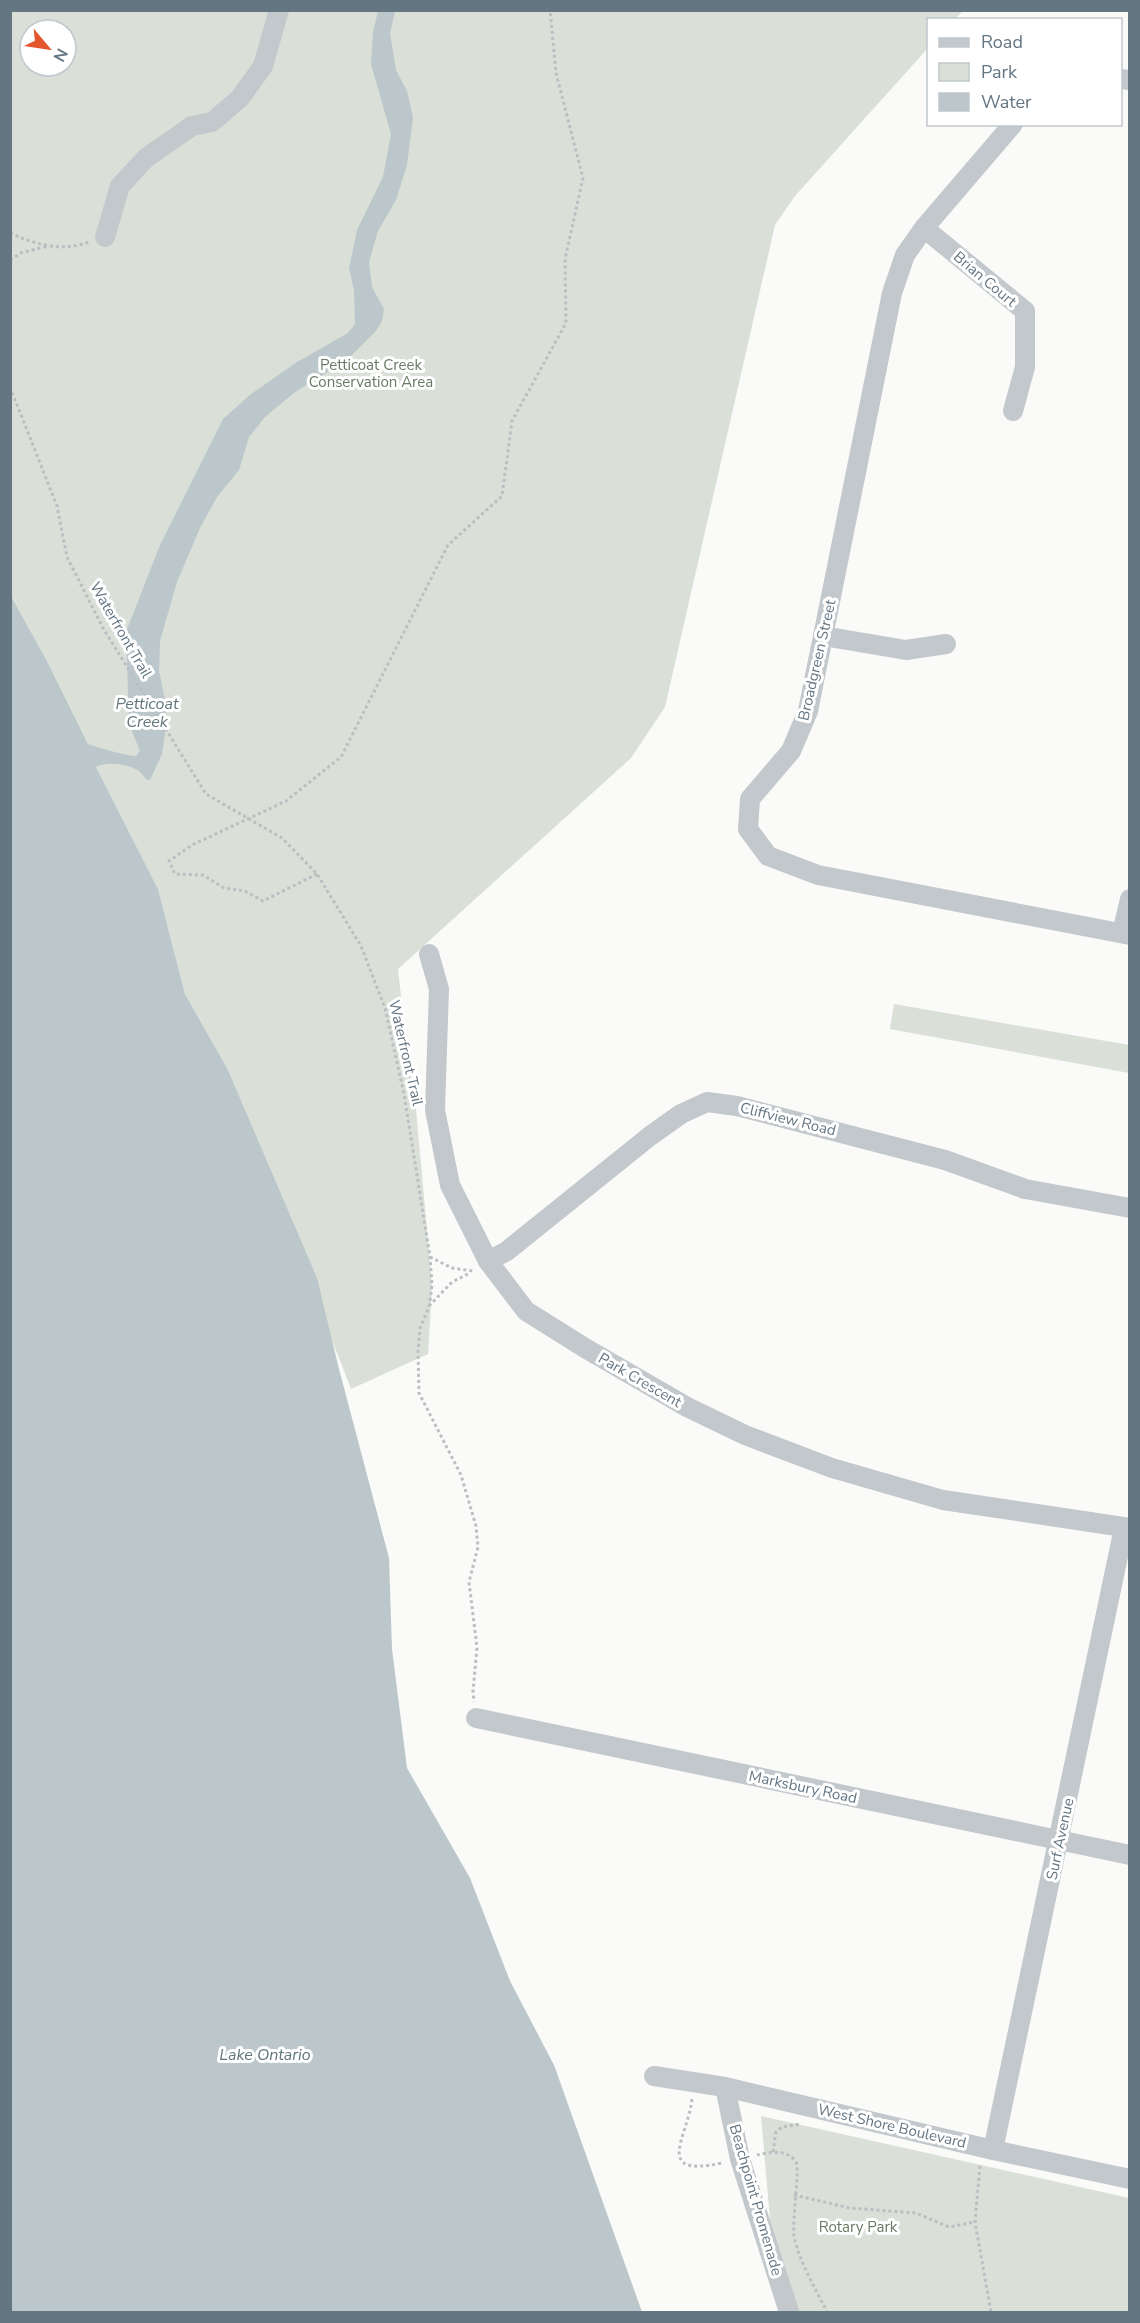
<svg xmlns="http://www.w3.org/2000/svg" width="1140" height="2323" font-family="'Nunito Sans',sans-serif">
<style>
.green{fill:#dadfd7;fill-rule:evenodd}
.water{fill:#bbc7cb}
.lines{fill:none;stroke-linecap:round;stroke-linejoin:round}
.path{stroke:#bbbfc2;stroke-width:3;stroke-dasharray:3 3;stroke-linecap:butt}
.minor{stroke:#c3c8cc;stroke-width:20}
.labels{text-anchor:middle;dominant-baseline:central;stroke-width:6;stroke-linejoin:round;paint-order:stroke}
.street-label{font-size:15px;fill:#657683;stroke:#fff}
.park-label{font-size:15px;fill:#687a64;stroke:#fff}
.water-label{font-size:16px;font-style:italic;fill:#60757c;stroke:#fff}
</style>
<rect width="100%" height="100%" fill="#fafaf8"/>
<g class="green">
<path d="M 10,11 L 963,11 L 955,19 L 928,20 L 928,48 L 795,196 L 775,225 L 665,707 L 631,758 L 398,969 L 409,1068 L 414,1087 L 432,1286 L 428,1354 L 351,1389 L 227,1068 L 185,994 L 158,889 L 96,767 L 88,744 L 47,661 L 11,596 ZM 30,30 L 66,30 L 66,66 L 30,66 Z"/>
<polygon points="894,1004 1129,1045 1129,1073 890,1029"/>
<polygon points="761,2116 1129,2198 1129,2312 778,2312"/>
</g>
<path class="water" d="M 378,11 L 395,11 L 390,33 L 396,70 L 407,91 L 413,117 L 407,165 L 396,200 L 378,231 L 369,262 L 372,287 L 384,309 L 382,321 L 376,331 L 347,360 L 295,392 L 265,417 L 249,437 L 239,470 L 217,497 L 200,528 L 177,582 L 160,641 L 159,671 L 165,700 L 166,727 L 162,754 L 150,780 L 147,780 C 144,778 143,774 140,772 C 131,764 106,761 96,767 L 158,889 L 185,994 L 227,1068 L 317,1278 L 339,1369 L 389,1558 L 392,1649 L 407,1768 L 470,1878 L 510,1981 L 554,2065 L 642,2312 L 11,2312 L 11,596 L 47,661 L 88,744 C 98,748 128,756 136,756 L 140,751 L 129,724 L 126,632 L 160,545 L 223,419 L 251,394 L 297,362 L 348,333 L 355,324 L 354,290 L 349,268 L 357,230 L 383,177 L 391,134 L 371,64 L 373,32 Z"/>
<g class="lines">
<g class="path">
<path d="M 10,233 C 37,245 61,252 89,242"/>
<polyline points="10,260 21,253 48,246"/>
<polyline points="10,387 57,506 67,557 103,628 206,794 282,838 317,874 361,946 385,1008 404,1094 430,1257 432,1286 429,1307 420,1328 418,1352 419,1393 461,1475 476,1526 478,1547 469,1582 477,1648 473,1691 474,1702"/>
<polyline points="317,874 263,901 245,891 224,888 203,875 175,874 169,861 192,845 286,801 341,757 448,545 502,496 512,421 566,323 565,259 583,178 556,73 550,10"/>
<polyline points="430,1257 452,1268 473,1271"/>
<polyline points="429,1306 452,1282 470,1273"/>
<path d="M 692,2099 C 688,2137 652,2178 722,2163"/>
<polyline points="773,2152 776,2132 782,2127 800,2124"/>
<path d="M 757,2155 C 769,2152 788,2149 796,2162 C 800,2168 792,2222 794,2236 C 799,2262 816,2289 827,2312"/>
<polyline points="980,2166 975,2222 991,2312"/>
<polyline points="794,2195 850,2208 916,2213 949,2227 975,2222"/>
</g>
<g class="minor">
<polyline points="1120,79 1130,80"/>
<polyline points="1013,124 924,228 905,255 892,293 808,711 791,751 750,799 748,829 768,856 818,875 1130,935"/>
<polyline points="924,228 1025,311 1025,367 1013,411"/>
<polyline points="105,237 120,186 146,158 192,126 212,122 240,98 263,66 279,10"/>
<polyline points="823,636 906,650 946,644"/>
<polyline points="1122,933 1130,899"/>
<polyline points="429,954 439,989 435,1110 450,1185 488,1261 526,1311 585,1348 687,1407 745,1435 832,1468 943,1500 1130,1528"/>
<polyline points="488,1261 507,1251 650,1136 681,1114 707,1102 737,1106 945,1160 1025,1189 1130,1208"/>
<polyline points="476,1718 1130,1855"/>
<polyline points="654,2076 725,2087 993,2150 1130,2179"/>
<polyline points="725,2087 740,2159 789,2312"/>
<polyline points="993,2150 1124,1528"/>
</g>
</g>
<g class="labels">
<g class="street-label">
<text transform="translate(985 279) rotate(40)">Brian Court</text>
<text transform="translate(121 630) rotate(60)">Waterfront Trail</text>
<text transform="translate(817 660) rotate(-77)">Broadgreen Street</text>
<text transform="translate(406 1053) rotate(77)">Waterfront Trail</text>
<text transform="translate(788 1119) rotate(14)">Cliffview Road</text>
<text transform="translate(640 1380) rotate(30)">Park Crescent</text>
<text transform="translate(803 1787) rotate(12)">Marksbury Road</text>
<text transform="translate(1060 1839) rotate(-78)">Surf Avenue</text>
<text transform="translate(892 2126) rotate(13)">West Shore Boulevard</text>
<text transform="translate(756 2200) rotate(74)">Beachpoint Promenade</text>
</g>
<g class="park-label">
<text x="371" y="365">Petticoat Creek<tspan x="371" dy="17">Conservation Area</tspan></text>
<text x="858" y="2227">Rotary Park</text>
</g>
<g class="water-label">
<text x="147" y="704">Petticoat<tspan x="147" dy="18">Creek</tspan></text>
<text x="265" y="2055">Lake Ontario</text>
</g>
</g>
<rect width="1140" height="2323" fill="none" stroke="#657683" stroke-width="24"/>
<rect x="927" y="18" width="195" height="108" fill="#ffffff" stroke="#c1c8cd" stroke-width="1.5"/>
<rect x="939" y="38" width="30" height="9" fill="#c3c8cc" stroke="#c1c8cd" stroke-width="1.5"/>
<text x="981" y="48" font-size="18" fill="#657683">Road</text>
<rect x="939" y="63" width="30" height="18" fill="#dadfd7" stroke="#c1c8cd" stroke-width="1.5"/>
<text x="981" y="78" font-size="18" fill="#657683">Park</text>
<rect x="939" y="93" width="30" height="18" fill="#bbc7cb" stroke="#c1c8cd" stroke-width="1.5"/>
<text x="981" y="108" font-size="18" fill="#657683">Water</text>
<g transform="translate(48 48) rotate(119)"><circle r="28" fill="#ffffff" stroke="#c1c8cd" stroke-width="1.5"/>
<path d="M0-4.5L10 22L0 15L-10 22Z" fill="#e4572e"/>
<text y="-9" font-size="16" font-weight="bold" text-anchor="middle" fill="#657683">N</text>
</g>
</svg>
